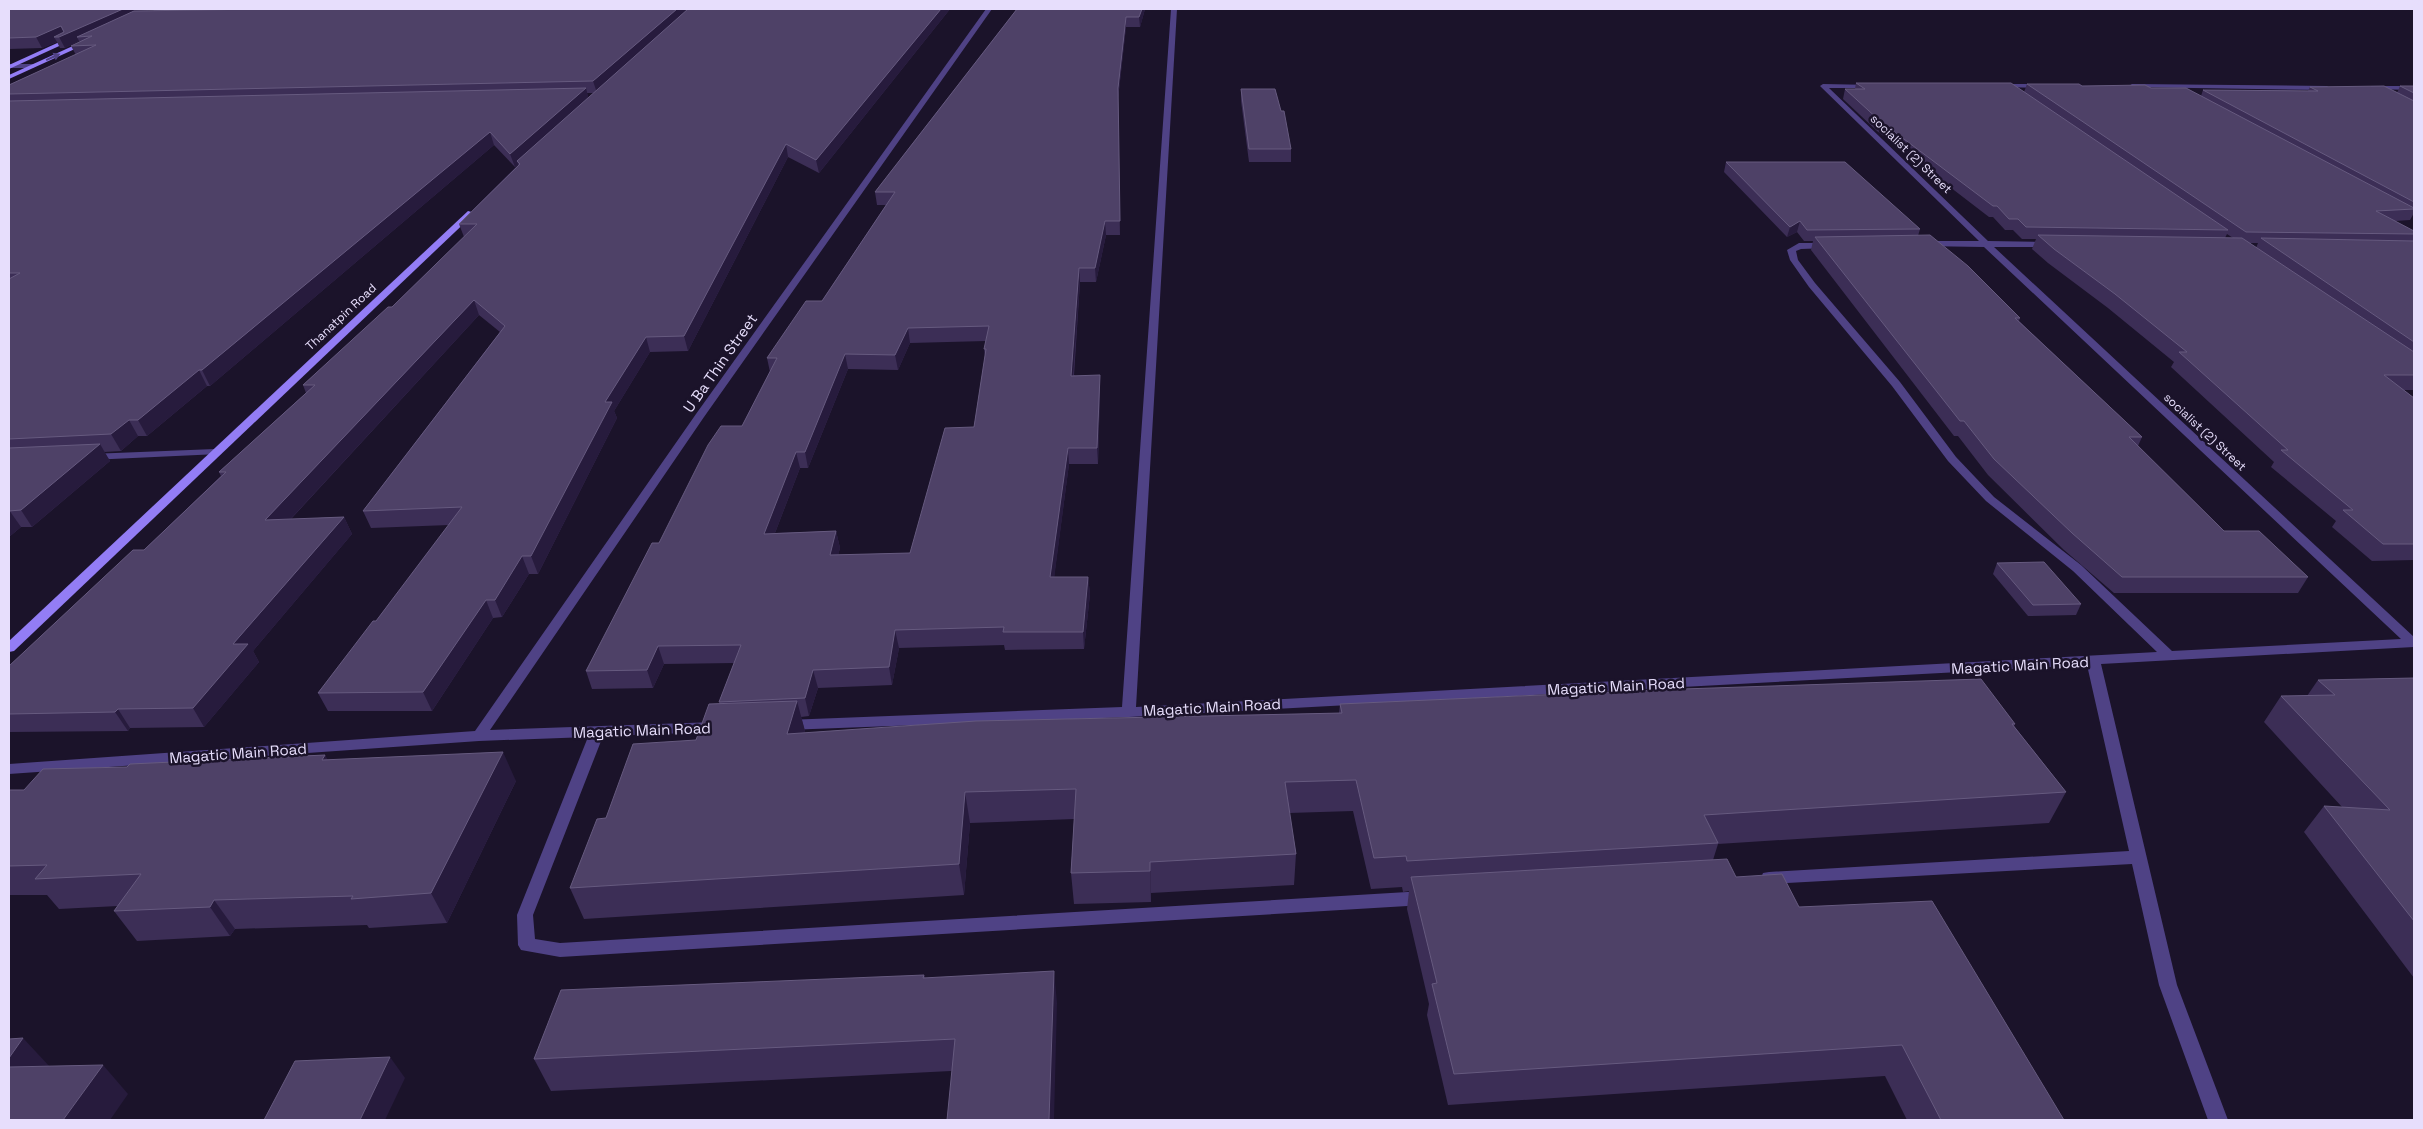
<svg xmlns="http://www.w3.org/2000/svg" width="2423" height="1129" font-family="'Space Grotesk',sans-serif">
<style>
.lines{fill:none;stroke-linecap:round;stroke-linejoin:round}
.street{fill:#4f4285;fill-rule:evenodd}
.secondary{fill:#937df5;fill-rule:evenodd}
.wall{fill:#3c2e56;fill-rule:evenodd}
.shaded-wall{fill:#271b3d}
.building{fill:#4e4167;stroke:#665a7f;fill-rule:evenodd}
.oneway{fill:#514385}
.labels{text-anchor:middle;dominant-baseline:central;stroke-width:5;stroke-linejoin:round;paint-order:stroke}
.far-street-label{font-size:12px;fill:#e7defc;stroke:#1b132a}
.street-label{font-size:15px;fill:#e7defc;stroke:#1b132a}
</style>
<rect width="100%" height="100%" fill="#1b132a"/>
<g class="lines">
<g class="street">
<polygon points="986,9 992,9 704,417 490,730 716,722 721,723 723,727 721,731 716,732 603,736 533,915 535,939 560,943 1424,891 1430,893 1432,898 1430,903 1424,905 560,957 521,950 518,945 517,915 588,737 479,741 9,774 9,764 475,731 696,414"/>
<polygon points="1171,9 1177,9 1136,707 2157,652 2073,571 1986,501 1948,461 1892,386 1809,287 1790,260 1787,250 1799,243 1832,243 1832,247 1829,248 1801,249 1796,251 1798,260 1815,283 1900,382 1956,457 1994,497 2081,565 2172,651 2401,639 1984,247 1921,246 1920,244 1924,241 1979,241 1820,86 1823,84 1874,85 1875,86 1872,88 1829,88 1988,241 2052,242 2053,244 2049,247 1994,247 2414,637 2414,647 2101,664 2177,985 2228,1120 2208,1120 2159,985 2132,864 1769,884 1763,883 1761,878 1763,873 1769,872 2129,851 2087,665 1129,717 786,730 781,729 779,725 781,721 786,720 1122,707"/>
<polygon points="9,64 33,64 36,66 33,68 9,68"/>
<polygon points="1999,84 2042,84 2045,86 2042,88 1997,87 1996,86"/>
<polygon points="2132,84 2327,86 2330,88 2327,90 2130,87 2129,86"/>
<polygon points="2372,86 2414,86 2414,90 2370,89 2370,87"/>
<polygon points="215,449 221,452 219,454 90,460 84,457 90,454"/>
</g>
<g class="secondary">
<polygon points="66,39 68,42 9,69 9,65"/>
<polygon points="86,40 88,43 9,79 9,75"/>
<polygon points="468,211 475,213 14,651 9,652 9,641"/>
</g>
</g>
<g class="wall">
<path d="M 9,9 L 151,9 L 146,11 L 154,11 L 153,9 L 950,9 L 819,173 L 788,157 L 688,351 L 650,352 L 614,411 L 617,418 L 538,574 L 529,574 L 502,617 L 493,618 L 432,711 L 328,711 L 318,693 L 376,621 L 449,525 L 371,528 L 363,511 L 500,332 L 479,315 L 291,519 L 344,517 L 352,534 L 253,651 L 259,662 L 204,727 L 130,728 L 128,731 L 9,732 L 9,666 L 144,550 L 221,476 L 219,472 L 306,393 L 303,385 L 392,307 L 464,237 L 459,224 L 518,165 L 518,164 L 515,167 L 494,145 L 210,386 L 207,386 L 147,436 L 138,436 L 121,451 L 104,452 L 110,461 L 32,527 L 21,527 L 9,537 L 9,85 L 76,55 L 71,46 L 80,42 L 79,41 L 65,48 L 60,48 L 57,42 L 42,48 L 9,49 ZM 587,93 L 594,93 L 588,98 Z"/>
<path d="M 1017,9 L 1145,9 L 1140,27 L 1126,27 L 1118,99 L 1120,235 L 1106,235 L 1096,282 L 1080,282 L 1074,375 L 1100,390 L 1098,464 L 1069,464 L 1054,577 L 1088,577 L 1090,594 L 1084,649 L 1005,650 L 1004,645 L 899,648 L 892,685 L 818,688 L 809,716 L 801,717 L 805,731 L 804,733 L 1339,713 L 1340,704 L 2015,724 L 2014,726 L 2066,792 L 2049,823 L 1718,844 L 1713,860 L 1736,877 L 1799,907 L 2064,1120 L 1907,1120 L 1885,1076 L 1448,1105 L 1427,1015 L 1429,1004 L 1407,909 L 1409,891 L 1403,892 L 1402,887 L 1371,889 L 1353,811 L 1289,813 L 1296,854 L 1294,885 L 1151,893 L 1151,902 L 1074,904 L 1071,873 L 1074,819 L 970,823 L 964,895 L 584,919 L 570,888 L 606,818 L 696,740 L 720,704 L 719,702 L 734,663 L 664,664 L 653,688 L 592,689 L 586,671 L 659,543 L 742,426 L 770,372 L 767,358 L 822,301 L 886,205 L 877,205 L 875,192 ZM 986,341 L 984,349 L 985,356 L 974,427 L 910,553 L 838,555 L 840,548 L 836,531 L 775,533 L 800,468 L 808,468 L 848,369 L 898,370 L 910,343 Z"/>
<path d="M 1856,83 L 2024,92 L 2027,84 L 2151,88 L 2201,96 L 2203,90 L 2308,91 L 2310,87 L 2397,93 L 2400,86 L 2414,86 L 2414,213 L 2410,220 L 2395,221 L 2414,231 L 2414,390 L 2404,390 L 2414,398 L 2414,560 L 2372,561 L 2332,527 L 2336,521 L 2271,467 L 2274,462 L 2171,367 L 2174,362 L 2108,308 L 2048,263 L 2032,249 L 2036,239 L 2022,239 L 2013,230 L 2005,230 L 1993,217 L 1989,217 L 1877,131 L 1843,99 L 1845,89 L 1855,89 ZM 2227,234 L 2233,238 L 2225,238 ZM 2250,243 L 2258,243 L 2256,248 Z"/>
<polygon points="1241,89 1291,149 1291,162 1249,162 1241,101"/>
<polygon points="1726,162 1920,229 1918,236 2020,318 2019,321 2142,437 2138,446 2224,531 2308,577 2298,593 2114,593 2064,550 1988,475 1958,436 1954,436 1811,250 1813,241 1804,241 1797,232 1787,237 1724,172"/>
<polygon points="1997,563 2081,604 2076,615 2028,616 1993,574"/>
<polygon points="2414,678 2414,978 2304,832 2324,806 2342,807 2264,722 2281,696 2307,696 2318,680"/>
<polygon points="325,755 327,760 516,781 447,923 369,928 367,925 235,929 230,936 137,941 114,911 118,906 59,909 47,895 9,895 9,790 24,790 127,767"/>
<polygon points="924,975 925,978 1057,1003 951,1071 551,1091 534,1059"/>
</g>
<g class="shaded-wall">
<polygon points="123,9 151,9 90,36 77,37 79,41 65,48 59,37 54,37 57,42 42,48 36,37 61,26 65,34"/>
<polygon points="677,9 690,9 597,93 593,81"/>
<polygon points="941,9 950,9 819,173 816,160"/>
<polygon points="1142,9 1145,9 1140,27 1139,17"/>
<polygon points="1126,17 1126,27 1118,99 1120,235 1118,88"/>
<polygon points="586,88 589,100 517,161 518,164 515,167 510,154"/>
<polygon points="490,132 494,145 210,386 202,370"/>
<polygon points="786,144 788,157 688,351 684,336"/>
<polygon points="1105,221 1106,235 1096,282 1095,268"/>
<polygon points="1800,221 1797,232 1787,237 1790,227"/>
<polygon points="1079,268 1080,282 1072,391 1071,376"/>
<polygon points="474,300 479,315 274,537 265,520"/>
<polygon points="908,328 910,343 898,370 895,355"/>
<polygon points="646,337 650,352 614,411 617,418 538,574 531,556 605,402"/>
<polygon points="845,354 848,369 808,468 805,452"/>
<polygon points="199,370 207,386 147,436 138,420"/>
<polygon points="1100,375 1100,390 1098,464 1097,448"/>
<polygon points="129,420 138,436 121,451 111,434"/>
<polygon points="100,444 110,461 32,527 21,510"/>
<polygon points="1068,448 1069,464 1052,595 1050,577"/>
<polygon points="796,452 800,468 768,551 764,534"/>
<polygon points="9,510 21,527 9,537"/>
<polygon points="344,517 352,534 253,651 259,662 204,727 193,708 233,644"/>
<polygon points="836,531 840,548 834,572 830,555"/>
<polygon points="522,556 529,574 502,617 495,600"/>
<polygon points="1088,577 1090,594 1084,649 1083,632"/>
<polygon points="486,600 493,618 432,711 423,692"/>
<polygon points="895,630 899,648 892,685 889,667"/>
<polygon points="658,646 664,664 653,688 647,670"/>
<polygon points="813,670 818,688 809,716 805,698"/>
<polygon points="797,701 805,731 795,764 787,734"/>
<polygon points="118,709 130,728 128,731 115,712"/>
<polygon points="503,752 516,781 447,923 431,893"/>
<polygon points="325,755 341,784 322,760"/>
<polygon points="965,792 970,823 964,895 959,864"/>
<polygon points="1150,862 1151,893 1151,902 1150,871"/>
<polygon points="214,900 235,929 230,936 210,907"/>
<polygon points="1054,971 1057,1003 1054,1120 1049,1120"/>
<polygon points="23,1038 50,1067 9,1074 9,1058"/>
<polygon points="390,1057 405,1078 385,1120 360,1120"/>
<polygon points="103,1065 128,1094 110,1120 63,1120"/>
</g>
<g class="building">
<polygon points="9,9 123,9 59,37 54,37 64,32 61,26 36,37 9,38"/>
<polygon points="261,9 677,9 593,81 9,94 9,85 96,45 71,46 92,36 77,37 134,11"/>
<polygon points="688,9 941,9 816,160 786,144 684,336 646,337 605,402 612,402 531,556 522,556 495,600 486,600 423,692 318,693 373,621 376,621 462,507 363,511 505,326 474,300 265,520 344,517 233,644 248,644 193,708 118,709 115,712 9,714 9,666 133,550 144,550 226,472 219,472 315,385 303,385 388,307 392,307 477,224 459,224 520,164 517,161"/>
<path d="M 1017,9 L 1142,9 L 1139,17 L 1126,17 L 1118,88 L 1120,221 L 1105,221 L 1095,268 L 1079,268 L 1071,376 L 1100,375 L 1097,448 L 1068,448 L 1050,577 L 1088,577 L 1083,632 L 1003,632 L 1004,627 L 895,630 L 889,667 L 813,670 L 805,698 L 719,702 L 741,645 L 658,646 L 647,670 L 586,671 L 652,543 L 659,543 L 708,445 L 721,426 L 742,426 L 777,358 L 767,358 L 806,301 L 822,301 L 895,192 L 875,192 ZM 989,326 L 984,349 L 986,349 L 974,427 L 945,428 L 910,553 L 830,555 L 836,531 L 764,534 L 796,452 L 805,452 L 845,354 L 895,355 L 908,328 Z"/>
<polygon points="1856,83 2011,83 2228,230 2026,227 2018,219 2009,219 1997,206 1993,206 1880,121 1845,89 1865,89"/>
<polygon points="2027,84 2079,84 2082,86 2145,85 2151,88 2186,88 2414,208 2414,209 2376,211 2414,231 2414,234 2246,232"/>
<polygon points="2384,86 2414,101 2414,202 2203,90 2318,91 2310,87"/>
<polygon points="2400,86 2414,86 2414,93"/>
<polygon points="586,88 510,154 490,132 202,370 199,370 138,420 129,420 111,434 9,439 9,279 20,273 9,273 9,101"/>
<polygon points="1241,89 1275,89 1281,111 1284,111 1291,149 1249,149"/>
<polygon points="1726,162 1845,162 1920,229 1807,230 1800,221 1790,227"/>
<polygon points="1930,235 1968,266 2020,318 2015,318 2142,437 2129,437 2224,531 2259,531 2308,577 2122,577 2072,533 1994,459 1964,421 1960,421 1815,237"/>
<polygon points="2038,235 2242,238 2414,352 2414,375 2384,375 2414,398 2414,544 2383,544 2343,510 2353,510 2281,450 2288,450 2179,352 2187,352 2115,294 2054,249"/>
<polygon points="2261,238 2414,241 2414,342"/>
<polygon points="100,444 21,510 9,511 9,448"/>
<polygon points="2044,562 2081,604 2033,605 1997,563"/>
<polygon points="2414,678 2414,921 2324,806 2390,810 2281,696 2335,695 2318,680"/>
<polygon points="1981,679 2015,724 2012,724 2066,792 1704,815 1718,843 1407,861 1406,856 1374,858 1356,780 1285,782 1296,854 1150,862 1150,871 1071,873 1076,789 965,792 959,864 570,888 597,819 606,818 633,744 696,740 709,704 797,701 787,734 976,721 1342,713 1340,704 1653,690"/>
<polygon points="503,752 431,893 351,899 353,896 214,900 210,907 114,911 141,874 35,879 47,865 9,866 9,790 24,790 43,769 127,767 130,764 325,755 322,760"/>
<polygon points="1727,859 1736,877 1782,874 1799,907 1932,901 2064,1120 1941,1120 1902,1045 1454,1074 1432,984 1437,983 1411,877"/>
<polygon points="1054,971 1049,1120 947,1120 955,1039 534,1059 561,990 924,975 923,978"/>
<polygon points="23,1038 9,1058 9,1039"/>
<polygon points="390,1057 360,1120 264,1120 295,1061"/>
<polygon points="103,1065 63,1120 9,1120 9,1067"/>
</g>
<defs><path id="oneway-solid" d="M-6-.8H1V-3.2L6.5 0L1 3.2V.8H-6Z" transform="scale(1.25)"/></defs>
<use class="oneway" href="#oneway-solid" transform="translate(53 57) rotate(-24)"/>
<g class="labels">
<g class="far-street-label">
<text transform="translate(1911 154) rotate(44)">socialist (2) Street</text>
<text transform="translate(341 317) rotate(-43)">Thanatpin Road</text>
<text transform="translate(2205 432) rotate(43)">socialist (2) Street</text>
</g>
<g class="street-label">
<text transform="translate(720 363) rotate(-55)">U Ba Thin Street</text>
<text transform="translate(2020 665) rotate(-3)">Magatic Main Road</text>
<text transform="translate(1616 686) rotate(-3)">Magatic Main Road</text>
<text transform="translate(1212 707) rotate(-3)">Magatic Main Road</text>
<text transform="translate(642 730) rotate(-2)">Magatic Main Road</text>
<text transform="translate(238 753) rotate(-4)">Magatic Main Road</text>
</g>
</g>
<rect width="2423" height="1129" fill="none" stroke="#e7defc" stroke-width="20"/>
</svg>
